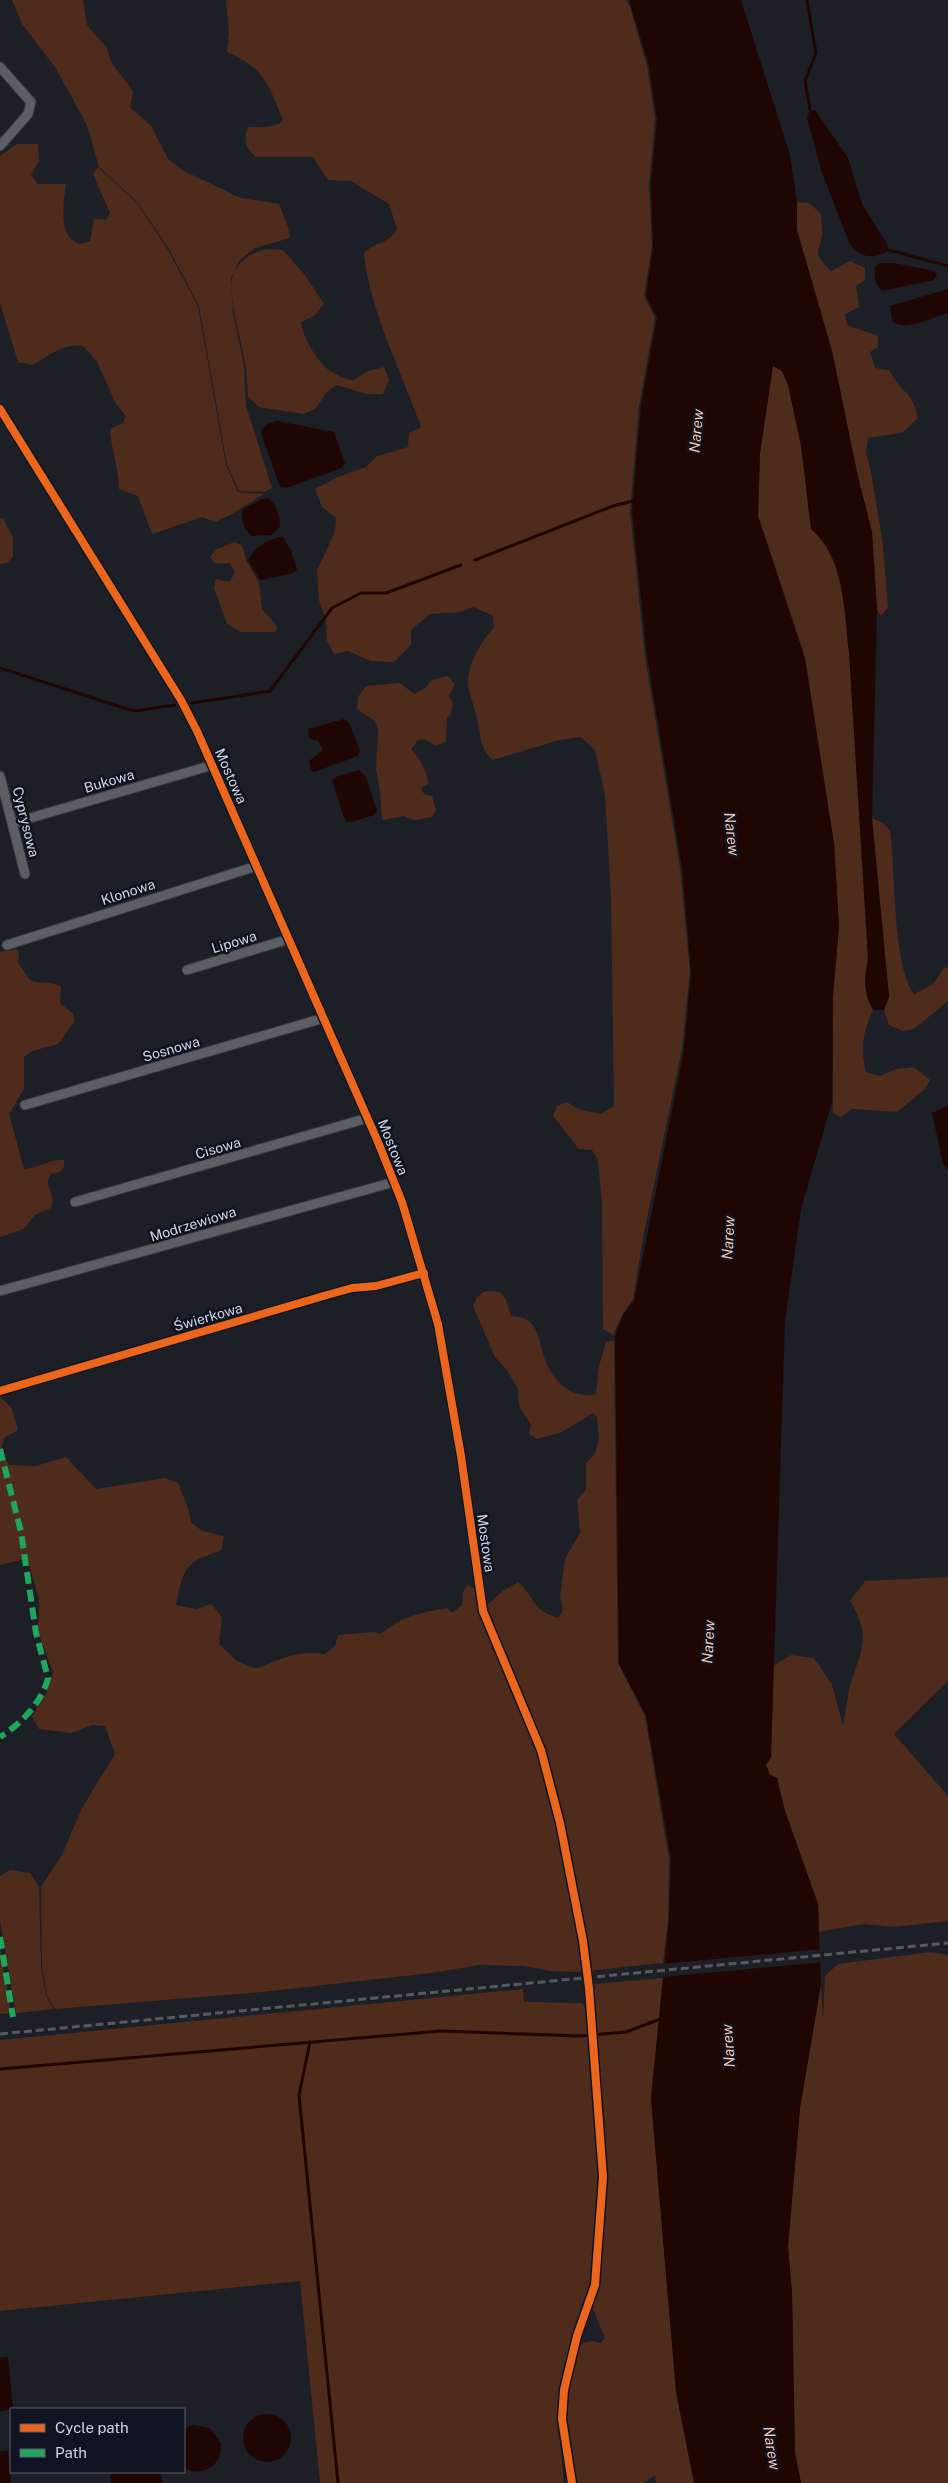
<svg xmlns="http://www.w3.org/2000/svg" width="948" height="2483" font-family="'Public Sans',sans-serif">
<style>
.green{fill:#4f2b1c;fill-rule:evenodd}
.water{fill:#200603}
.pier{fill:#1c1f26}
.lines{fill:none;stroke-linecap:round;stroke-linejoin:round}
.stream{stroke:#200603;stroke-width:3}
.street-casing{stroke:#383a40;stroke-width:11}
.street{stroke:#5c5e64;stroke-width:9}
.rail{stroke:#57595e;stroke-width:3;stroke-dasharray:8 4;stroke-linecap:butt}
.quiet{stroke:#20a55d;stroke-width:6;stroke-dasharray:12 6;stroke-linecap:butt}
.cycleway-casing{stroke:#0e1421;stroke-width:11}
.cycleway{stroke:#eb651d;stroke-width:8}
.labels{text-anchor:middle;dominant-baseline:central;stroke-width:5;stroke-linejoin:round;paint-order:stroke}
.street-label{font-size:14px;fill:#d0d5de;stroke:#0e1421}
.water-label{font-size:15px;font-style:italic;fill:#fec5ad;stroke:#0e1421}
</style>
<rect width="100%" height="100%" fill="#1c1f26"/>
<g class="green">
<polygon points="12,0 83,0 87,25 107,48 111,62 133,91 130,107 151,126 168,159 184,171 241,198 279,204 288,227 290,238 255,248 239,261 231,279 233,313 244,365 246,406 272,488 264,492 239,491 227,465 199,306 169,249 137,202 99,167 87,125 55,67 22,24"/>
<path d="M 226,0 L 626,0 L 630,7 L 647,66 L 655,118 L 649,185 L 652,246 L 644,296 L 655,318 L 639,406 L 630,511 L 645,657 L 680,868 L 690,971 L 682,1049 L 644,1233 L 633,1299 L 622,1315 L 613,1335 L 603,1329 L 602,1205 L 598,1160 L 592,1150 L 579,1149 L 553,1116 L 557,1106 L 567,1102 L 578,1109 L 601,1114 L 614,1106 L 611,897 L 605,795 L 595,750 L 581,737 L 559,740 L 493,760 C 480,749 481,738 478,722 C 476,713 469,692 468,685 C 468,662 480,644 494,627 L 493,616 L 474,607 L 460,612 L 430,614 L 411,630 L 411,645 L 394,662 L 371,661 L 348,651 L 334,654 L 327,641 L 326,621 L 319,600 L 317,570 L 335,532 L 336,518 L 322,507 L 315,489 L 338,477 L 366,467 L 377,456 L 408,447 L 409,433 L 421,427 C 402,373 369,309 364,253 C 376,241 388,245 397,229 L 389,204 L 351,181 L 328,180 L 313,157 L 256,157 C 245,147 243,141 248,127 C 259,127 275,129 283,120 C 268,84 265,68 227,52 L 229,33 Z"/>
<path d="M 17,144 L 38,144 L 39,161 L 31,175 L 38,184 L 66,184 C 64,199 60,224 69,237 C 71,240 77,243 80,244 L 90,241 L 94,219 L 106,220 L 110,213 L 93,174 L 98,167 L 137,203 L 168,250 L 198,306 L 226,465 L 238,492 L 264,494 L 230,515 L 215,522 L 202,517 L 152,534 L 138,496 L 119,489 C 119,468 111,449 110,429 L 123,423 L 126,416 L 116,404 L 97,362 L 83,346 C 64,343 49,355 33,365 L 18,362 L 0,303 L 0,156 Z"/>
<path d="M 797,202 L 809,203 L 821,214 C 821,220 823,228 822,235 C 818,257 812,252 831,271 L 850,261 L 865,268 L 865,280 L 856,286 L 859,307 L 845,314 L 847,325 L 878,336 L 878,347 L 870,352 L 875,368 L 889,370 C 900,392 913,391 918,418 L 902,433 L 868,438 L 866,452 L 872,477 L 883,545 L 888,608 L 881,616 L 877,610 L 872,532 L 858,477 L 832,351 L 797,230 Z"/>
<path d="M 268,249 L 283,250 L 305,275 L 324,304 L 314,316 L 301,322 C 303,338 317,361 330,371 C 336,375 345,378 352,381 L 368,371 L 384,367 L 389,380 L 383,394 L 366,394 L 337,385 L 327,392 L 316,408 L 304,414 L 259,407 L 248,397 C 247,386 247,374 245,363 C 242,343 228,297 232,279 C 236,262 252,251 268,249 Z"/>
<path d="M 773,366 L 782,371 L 788,385 L 801,445 L 811,529 C 845,558 844,611 849,652 L 868,957 C 865,979 862,989 873,1010 C 863,1031 860,1048 866,1072 L 880,1076 L 896,1069 L 914,1067 L 930,1080 L 924,1090 L 897,1112 L 852,1109 L 841,1117 L 833,1113 L 833,996 L 839,926 L 834,844 L 805,658 L 758,516 L 760,453 Z"/>
<polygon points="0,518 3,518 13,538 13,557 7,563 0,564"/>
<polygon points="234,542 242,545 246,560 259,583 262,609 277,626 276,632 241,632 227,624 214,588 216,579 230,582 235,572 229,563 215,564 210,557 216,550"/>
<path d="M 448,676 L 455,684 L 449,696 L 453,703 L 451,714 L 447,718 L 446,741 L 436,746 L 425,739 L 418,740 L 411,749 C 419,757 428,772 428,784 L 421,788 L 424,794 L 432,796 L 436,810 L 432,817 L 414,820 L 404,816 L 382,820 L 380,791 L 376,769 L 378,730 L 375,721 L 357,709 L 358,697 L 366,686 L 400,683 L 414,694 L 424,689 L 432,680 Z"/>
<path d="M 872,818 L 883,823 L 890,831 C 896,872 892,963 914,994 L 933,984 L 943,969 L 948,967 L 948,1001 L 914,1029 L 903,1031 L 889,1025 L 884,1010 L 889,997 Z"/>
<path d="M 16,949 L 19,954 L 18,962 L 29,979 C 39,986 50,979 61,987 L 60,1003 L 73,1014 L 74,1022 L 58,1044 L 32,1051 L 24,1057 L 24,1089 L 9,1114 L 24,1169 C 38,1168 50,1159 64,1160 L 64,1167 L 60,1172 L 51,1174 C 42,1186 57,1192 51,1208 L 35,1215 L 24,1229 L 0,1237 L 0,952 Z"/>
<path d="M 485,1291 L 500,1292 L 506,1300 L 511,1316 C 518,1316 527,1318 532,1324 C 539,1332 541,1348 544,1357 C 552,1380 570,1400 596,1394 L 599,1366 L 606,1342 L 614,1341 L 618,1663 L 645,1716 L 669,1859 L 668,1920 L 663,1963 L 577,1972 L 550,1971 L 524,1966 L 479,1965 L 431,1973 L 262,1992 L 55,2009 L 47,1996 L 42,1965 L 41,1887 L 62,1855 L 82,1808 L 115,1754 L 105,1726 L 92,1725 L 72,1733 L 39,1729 L 32,1716 L 46,1694 L 53,1672 L 38,1632 L 39,1598 L 27,1559 L 0,1565 L 0,1396 L 12,1409 L 18,1430 L 4,1438 L 1,1451 L 9,1465 L 36,1466 L 66,1457 L 96,1489 L 165,1478 L 178,1483 L 188,1508 L 191,1522 L 202,1531 L 224,1536 L 221,1551 C 185,1561 183,1569 176,1605 L 196,1609 L 211,1604 L 222,1617 L 219,1644 L 237,1661 L 256,1669 C 280,1659 298,1650 325,1654 L 335,1646 L 338,1635 L 372,1632 L 381,1634 C 400,1617 422,1612 447,1608 L 452,1613 L 462,1605 L 463,1592 L 468,1585 L 475,1589 L 479,1603 L 486,1606 L 504,1590 L 518,1582 C 536,1598 530,1609 558,1618 L 563,1610 L 560,1597 L 565,1559 L 580,1533 L 577,1500 L 586,1490 L 586,1463 L 595,1454 L 599,1438 L 597,1417 L 593,1413 L 562,1432 L 537,1439 L 529,1434 L 531,1425 L 519,1406 L 518,1389 L 507,1370 L 495,1357 L 473,1306 L 477,1297 Z"/>
<path d="M 948,1577 L 948,1681 L 894,1734 L 948,1796 L 948,1921 L 894,1927 L 863,1924 L 819,1932 L 818,1904 L 785,1811 L 777,1778 L 770,1775 L 766,1765 L 771,1757 L 773,1666 L 791,1655 L 814,1658 L 832,1685 L 843,1725 C 845,1714 847,1702 849,1690 C 859,1651 874,1640 850,1601 L 865,1581 Z"/>
<polygon points="10,1870 30,1873 39,1887 41,1965 46,1996 54,2009 16,2013 0,1920 0,1876"/>
<polygon points="0,1949 11,2013 0,2014"/>
<polygon points="931,1952 948,1955 948,2483 801,2483 795,2453 792,2293 788,2247 800,2108 821,1984 823,2020 825,1976 838,1964"/>
<path d="M 663,1978 L 651,2098 L 676,2391 L 694,2483 L 656,2483 L 655,2475 L 644,2483 L 576,2483 L 566,2422 L 568,2392 L 560,2389 L 558,2422 L 564,2483 L 320,2483 L 300,2281 L 0,2311 L 0,2040 L 523,1989 L 524,2002 L 582,2003 L 594,2020 L 593,1984 ZM 590,2282 L 592,2307 L 605,2338 L 601,2343 C 589,2339 583,2342 573,2350 L 571,2336 Z"/>
</g>
<g class="water">
<path d="M 629,0 L 741,0 L 790,155 L 797,202 L 797,230 L 832,351 L 858,477 L 872,532 L 877,610 L 872,818 L 889,997 L 884,1010 L 873,1010 C 862,989 865,979 868,957 L 849,652 C 844,611 845,557 811,529 L 801,445 L 788,385 L 782,371 L 773,366 L 760,453 L 758,516 L 805,658 L 834,844 L 839,926 L 833,996 L 832,1102 L 801,1209 L 785,1321 L 771,1757 L 766,1765 L 770,1775 L 777,1778 L 785,1811 L 818,1904 L 821,1984 L 800,2108 L 788,2247 L 792,2293 L 795,2453 L 801,2483 L 694,2483 L 676,2392 L 651,2098 L 669,1920 L 671,1859 L 646,1716 L 619,1664 L 615,1337 L 623,1315 L 634,1301 L 684,1050 L 691,972 L 682,868 L 647,656 L 632,511 L 641,405 L 657,318 L 646,296 L 653,247 L 651,184 L 657,119 L 649,66 Z"/>
<path d="M 810,110 L 815,110 L 848,158 L 862,204 L 887,244 L 889,250 C 874,260 862,258 850,245 L 821,170 L 807,117 Z"/>
<path d="M 880,263 L 894,263 L 935,271 L 937,275 L 934,280 L 882,291 C 875,285 874,276 875,266 Z"/>
<path d="M 948,289 L 948,313 C 931,317 908,332 892,322 L 890,306 Z"/>
<polygon points="277,421 334,432 345,463 342,468 286,488 280,487 262,436 261,430 267,424"/>
<path d="M 269,498 C 277,505 280,517 280,527 L 272,535 L 251,536 C 243,526 240,521 243,509 L 262,499 Z"/>
<path d="M 283,537 L 291,550 L 297,570 L 290,574 L 260,580 L 248,560 C 254,548 268,538 283,537 Z"/>
<polygon points="344,719 349,723 360,750 358,756 314,772 311,770 309,761 323,750 318,741 310,739 308,729"/>
<polygon points="359,770 366,777 377,811 374,815 352,822 347,822 343,815 332,780 336,777"/>
<polygon points="948,1105 948,1170 943,1164 932,1113"/>
<polygon points="8,2357 13,2409 0,2411 0,2358"/>
<circle cx="267" cy="2438" r="24"/>
<path d="M 193,2425 L 210,2428 L 221,2443 C 223,2465 203,2478 184,2468 L 184,2429 Z"/>
<polygon points="8,2450 11,2483 0,2483 0,2451"/>
<polygon points="110,2472 161,2472 162,2483 111,2483"/>
</g>
<polygon class="pier" points="822,1949 823,1962 661,1977 662,1964"/>
<g class="lines">
<g class="stream">
<polyline points="807,0 816,53 805,81 810,110"/>
<polyline points="889,250 948,266"/>
<polyline points="475,560 613,506 633,501"/>
<polyline points="0,668 127,709 135,711 175,705"/>
<polyline points="192,703 270,691 332,608 361,593 386,593 461,565"/>
<polyline points="310,2042 299,2095 338,2483"/>
<polyline points="0,2069 441,2031 580,2036 626,2032 663,2018"/>
</g>
<defs>
<g id="street">
<polyline points="0,67 31,102 28,114 0,146"/>
<polyline points="0,409 181,700 197,731 378,1142 402,1202 438,1324 461,1456 483,1611 541,1750 560,1823 583,1941 589,1988 603,2177 595,2285 577,2336 564,2390 562,2419 572,2483"/>
<polyline points="0,776 25,874"/>
<polyline points="13,823 213,765"/>
<polyline points="7,945 257,866"/>
<polyline points="187,970 289,939"/>
<polyline points="25,1105 324,1018"/>
<polyline points="75,1202 368,1118"/>
<polyline points="0,1291 394,1182"/>
<polyline points="0,1391 327,1295 352,1288 376,1286 424,1273"/>
</g>
</defs>
<use href="#street" class="street-casing"/>
<use href="#street" class="street"/>
<polyline class="rail" points="0,2034 948,1943"/>
<g class="quiet">
<path d="M 0,1449 L 21,1532 L 36,1633 L 48,1678 C 43,1701 20,1725 0,1737"/>
<polyline points="0,1937 13,2017"/>
</g>
<defs>
<g id="cycleway">
<polyline points="0,409 181,700 197,731 378,1142 402,1202 438,1324 461,1456 483,1611 541,1750 560,1823 583,1941 589,1988 603,2177 595,2285 577,2336 564,2390 562,2419 572,2483"/>
<polyline points="0,1391 327,1295 352,1288 376,1286 424,1273"/>
</g>
</defs>
<use href="#cycleway" class="cycleway-casing"/>
<use href="#cycleway" class="cycleway"/>
</g>
<g class="labels">
<g class="street-label">
<text transform="translate(231 776) rotate(66)">Mostowa</text>
<text transform="translate(109 781) rotate(-16)">Bukowa</text>
<text transform="translate(26 822) rotate(76)">Cyprysowa</text>
<text transform="translate(128 892) rotate(-18)">Klonowa</text>
<text transform="translate(234 942) rotate(-17)">Lipowa</text>
<text transform="translate(171 1049) rotate(-16)">Sosnowa</text>
<text transform="translate(393 1147) rotate(68)">Mostowa</text>
<text transform="translate(218 1148) rotate(-16)">Cisowa</text>
<text transform="translate(193 1224) rotate(-17)">Modrzewiowa</text>
<text transform="translate(208 1317) rotate(-16)">Świerkowa</text>
<text transform="translate(486 1543) rotate(82)">Mostowa</text>
</g>
<g class="water-label">
<text transform="translate(696 431) rotate(-85)">Narew</text>
<text transform="translate(732 834) rotate(83)">Narew</text>
<text transform="translate(728 1238) rotate(-87)">Narew</text>
<text transform="translate(708 1642) rotate(-87)">Narew</text>
<text transform="translate(728 2046) rotate(-94)">Narew</text>
<text transform="translate(772 2448) rotate(81)">Narew</text>
</g>
</g>
<rect x="10" y="2408" width="175" height="65" fill="#0e1421" stroke="#5c616d"/>
<rect x="20" y="2424" width="25" height="8" fill="#eb651d" stroke="#5c616d"/>
<text x="55" y="2433" font-size="15" fill="#d0d5de">Cycle path</text>
<rect x="20" y="2449" width="25" height="8" fill="#20a55d" stroke="#5c616d"/>
<text x="55" y="2458" font-size="15" fill="#d0d5de">Path</text>
</svg>
